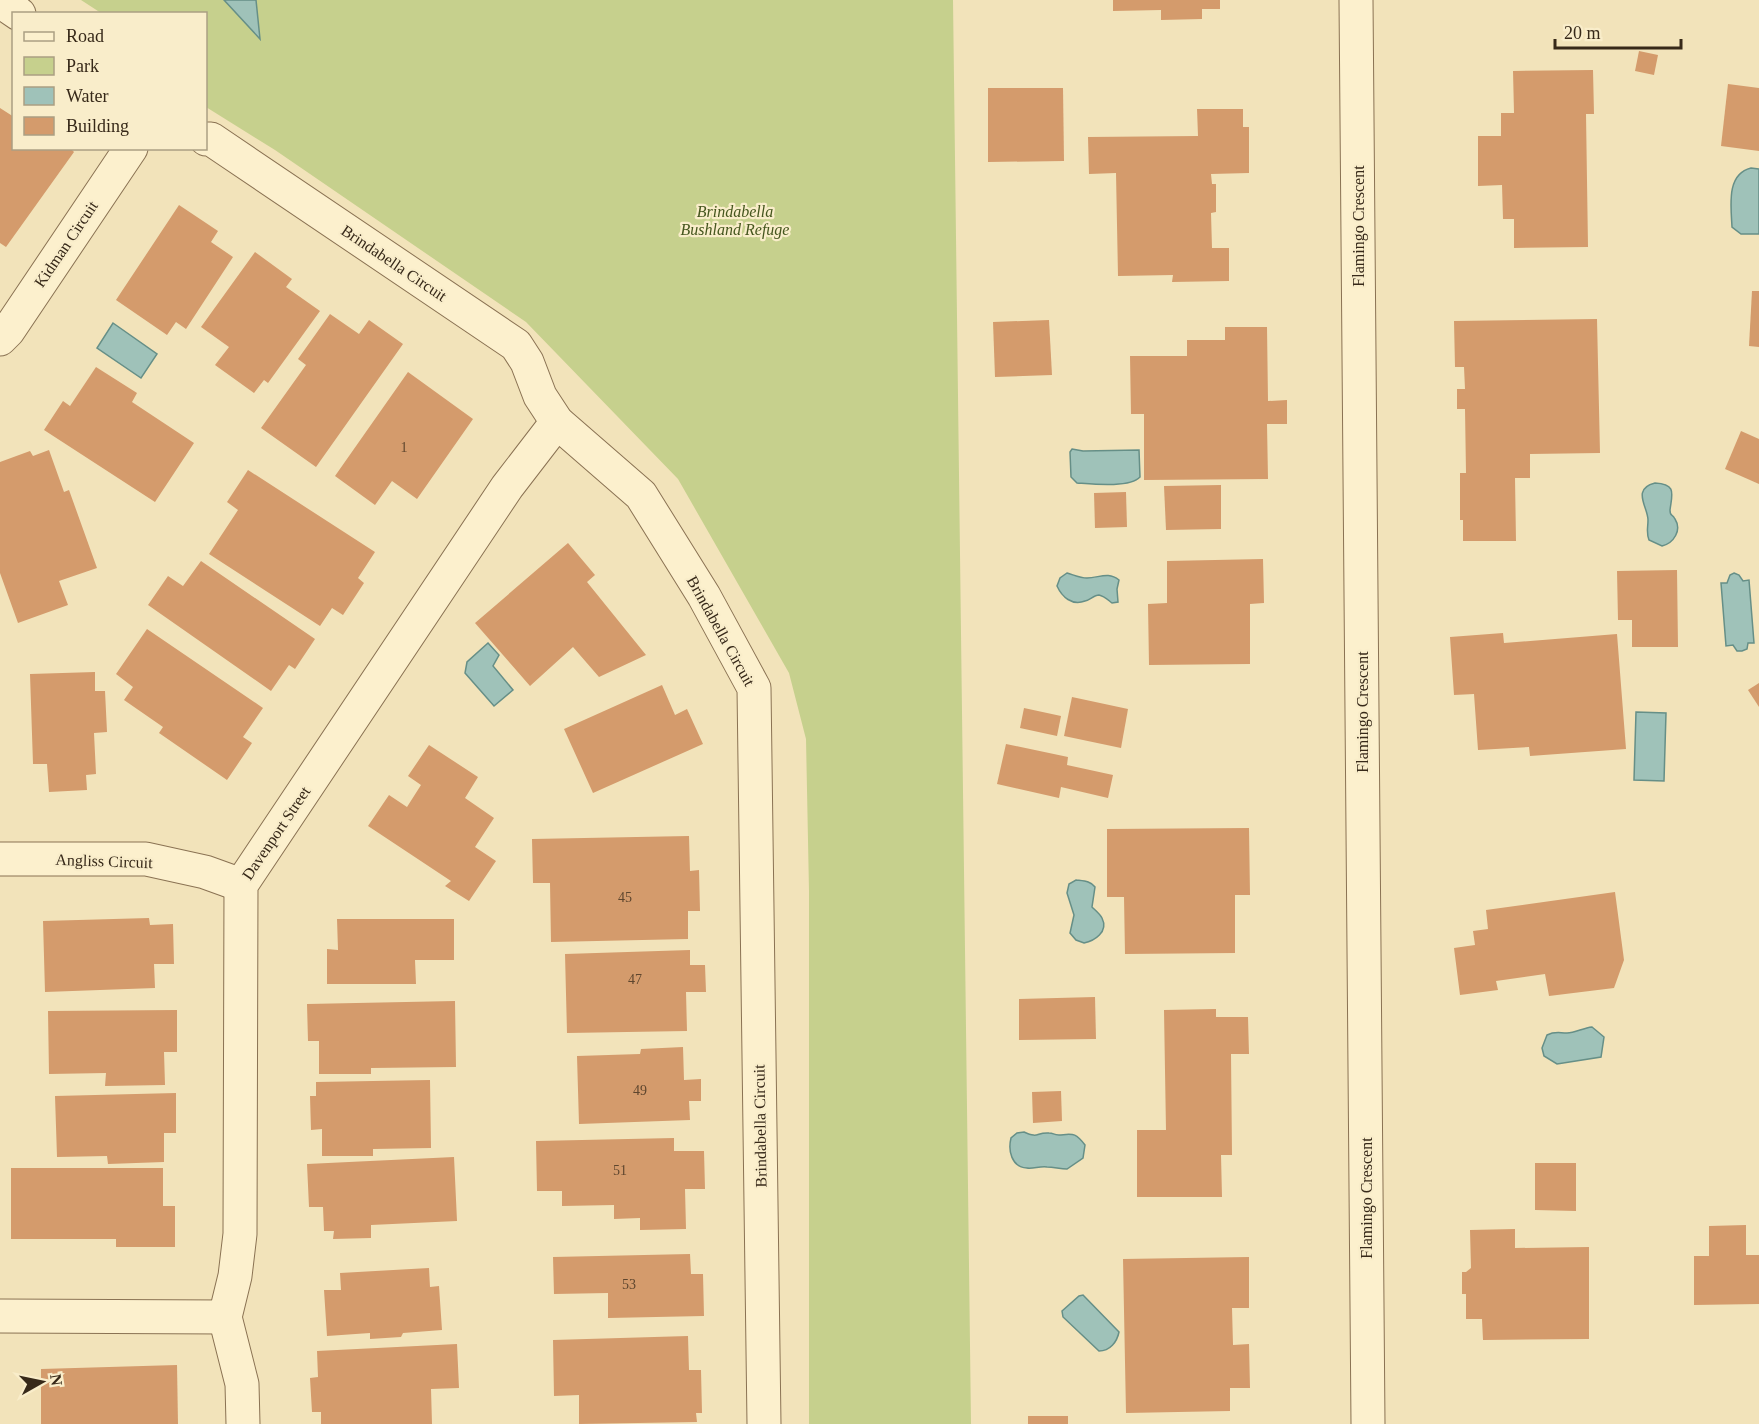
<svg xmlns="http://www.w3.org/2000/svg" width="1759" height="1424" font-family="'Times New Roman',serif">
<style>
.green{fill:#c6d08d}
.water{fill:#9fc2b9;stroke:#668f87;stroke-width:1.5}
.building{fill:#d49b6c}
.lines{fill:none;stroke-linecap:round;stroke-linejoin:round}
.minor-casing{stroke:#8a7253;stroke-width:35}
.minor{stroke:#fcf0cd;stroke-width:33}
.labels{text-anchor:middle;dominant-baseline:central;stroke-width:4.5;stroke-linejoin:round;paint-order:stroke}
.number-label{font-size:14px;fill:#5e462e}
.park-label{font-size:16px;font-style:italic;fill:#45561e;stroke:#f9edca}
.street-label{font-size:16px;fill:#372919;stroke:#f9edca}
</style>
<rect width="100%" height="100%" fill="#f2e3ba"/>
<polygon class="green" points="81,0 224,0 260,38 256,0 953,0 971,1424 809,1424 809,891 806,739 789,673 678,479 526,322 275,150 206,107 206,14 101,13"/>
<g class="water">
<polygon points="224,0 256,0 260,39"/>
<path d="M 1751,168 L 1759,169 L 1759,234 L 1741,234 L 1732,227 C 1731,206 1726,174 1751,168 Z"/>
<polygon points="113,323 157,354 141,378 97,348"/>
<path d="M 1072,449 L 1083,451 L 1139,450 L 1140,477 C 1130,488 1092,484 1077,483 L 1071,477 L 1070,452 Z"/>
<path d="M 1655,483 C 1677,484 1672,494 1670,510 C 1670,517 1672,513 1675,519 C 1682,530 1674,543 1662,546 L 1649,540 C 1646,532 1648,528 1648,520 C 1648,507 1631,489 1655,483 Z"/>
<path d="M 1067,573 C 1074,575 1080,578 1087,578 C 1099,578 1108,571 1119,580 L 1117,589 L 1118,602 L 1112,603 C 1108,600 1104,596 1099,595 C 1094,595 1090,600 1085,601 C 1072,606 1062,597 1057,586 L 1060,578 Z"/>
<polygon points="1734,573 1739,575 1743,581 1749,580 1754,643 1748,643 1747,649 1742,651 1737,651 1733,645 1726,646 1721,583 1727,583 1730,575"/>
<polygon points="488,643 499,655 493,666 513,690 494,706 465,673 467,662"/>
<polygon points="1636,712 1666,713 1664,781 1634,780"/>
<path d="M 1076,880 C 1084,881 1091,881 1095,887 L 1092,907 C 1095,910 1100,914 1102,918 C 1109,932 1094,941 1084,943 L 1076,940 L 1070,933 L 1074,915 L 1067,893 L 1069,884 Z"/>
<path d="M 1592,1027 L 1604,1037 L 1601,1057 L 1557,1064 L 1544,1056 L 1542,1048 L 1547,1035 C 1555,1031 1559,1033 1567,1033 C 1575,1033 1583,1028 1592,1027 Z"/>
<path d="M 1024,1132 C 1039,1139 1036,1132 1049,1133 C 1054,1133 1053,1135 1059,1135 C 1073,1134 1075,1132 1085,1145 L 1083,1158 L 1067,1169 C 1060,1169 1054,1167 1047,1167 C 1040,1166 1033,1169 1027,1168 C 1011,1167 1008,1150 1011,1138 L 1017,1133 Z"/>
<path d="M 1083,1295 L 1119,1332 C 1117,1342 1110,1351 1099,1351 L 1063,1317 L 1062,1311 L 1079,1296 Z"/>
</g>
<g class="building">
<polygon points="1113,0 1220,0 1220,9 1202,9 1202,19 1161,20 1161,10 1113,11"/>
<polygon points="1639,51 1658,55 1654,75 1635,71"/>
<polygon points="1593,70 1594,114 1586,114 1588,247 1514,248 1514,219 1503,219 1502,185 1478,186 1478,136 1501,136 1501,113 1514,113 1513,71"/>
<polygon points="1728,84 1759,88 1759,151 1721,146"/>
<polygon points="988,88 1063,88 1064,161 988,162"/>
<polygon points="0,108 14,117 14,148 70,148 74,152 6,247 0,243"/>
<polygon points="1197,109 1243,109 1243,127 1249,127 1249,173 1211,174 1212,184 1216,184 1216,212 1211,213 1212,248 1229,248 1229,281 1172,282 1173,275 1118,276 1116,173 1089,174 1088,137 1198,136"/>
<polygon points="179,205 218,231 211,242 233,257 186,329 176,322 167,335 116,300"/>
<polygon points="255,252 292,279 286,287 320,311 268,383 264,380 254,393 215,365 229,347 201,327"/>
<polygon points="1752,291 1759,291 1759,347 1749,346"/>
<polygon points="330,314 359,334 369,320 403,344 316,467 261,428 306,365 298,359"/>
<polygon points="1597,319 1600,453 1530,454 1530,478 1515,478 1516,541 1463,541 1463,520 1460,520 1460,473 1466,473 1465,409 1457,409 1457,389 1465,389 1464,367 1455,367 1454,321"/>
<polygon points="1049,320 1052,375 995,377 993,322"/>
<polygon points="1225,327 1267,327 1268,401 1287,400 1287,424 1267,424 1268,479 1144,480 1144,414 1131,414 1130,356 1187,356 1187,340 1225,340"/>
<polygon points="96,367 137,393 132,402 194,443 155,502 44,430 63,401 70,406"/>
<polygon points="408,372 473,419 417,499 392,481 375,505 335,476"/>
<polygon points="1741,431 1759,439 1759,484 1725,469"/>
<polygon points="49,450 64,492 69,490 97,568 59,581 68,605 18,623 0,573 0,462 30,451 33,456"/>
<polygon points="248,470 375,552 358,578 364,583 343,615 332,608 320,626 209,554 238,510 227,502"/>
<polygon points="1221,485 1221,529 1166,530 1164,486"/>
<polygon points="1126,492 1127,527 1095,528 1094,493"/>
<polygon points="568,543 595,575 587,582 646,655 599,677 573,647 530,686 475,623"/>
<polygon points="1263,559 1264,603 1250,604 1250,664 1149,665 1148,604 1167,603 1167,561"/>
<polygon points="201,561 315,639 295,669 289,665 271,691 148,605 168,576 183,586"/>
<polygon points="1677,570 1678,647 1632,647 1632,620 1618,620 1617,571"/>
<polygon points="147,629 263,708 243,737 252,743 227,780 159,733 163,727 124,700 133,687 116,674"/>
<polygon points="1503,633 1504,643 1617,634 1626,749 1530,756 1529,747 1478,750 1474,694 1454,695 1450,637"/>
<polygon points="95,672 95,691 105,691 107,732 94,733 96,774 86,775 87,790 49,792 47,764 33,764 30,674"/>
<polygon points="1759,683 1759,707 1748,690"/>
<polygon points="662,685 675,715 687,709 703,744 593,793 564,729"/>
<polygon points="1072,697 1128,709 1121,748 1064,736"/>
<polygon points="1024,708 1061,716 1057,736 1020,728"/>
<polygon points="1006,744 1068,757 1067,765 1113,775 1108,798 1061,787 1059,798 997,784"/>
<polygon points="429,745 478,777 465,798 494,818 475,847 496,861 469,901 445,886 451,881 368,826 389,795 407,807 421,785 408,776"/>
<polygon points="1249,828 1250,895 1235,895 1235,953 1125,954 1124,897 1107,897 1107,829"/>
<polygon points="689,836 690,871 699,870 700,911 688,911 688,939 551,942 550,883 533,883 532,839"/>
<polygon points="1615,892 1624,960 1614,988 1549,996 1545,974 1496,981 1498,990 1460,995 1454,948 1475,945 1473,931 1488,929 1486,910"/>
<polygon points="149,918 150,925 173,924 174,964 154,964 155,988 45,992 43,921"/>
<polygon points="337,919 454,919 454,960 415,960 416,984 327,984 327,949 338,950"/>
<polygon points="690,950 690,965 705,965 706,992 686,992 687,1031 567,1033 565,954"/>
<polygon points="1095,997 1096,1039 1019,1040 1019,999"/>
<polygon points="455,1001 456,1067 371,1068 371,1074 319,1074 319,1041 308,1041 307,1004"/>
<polygon points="1216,1009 1216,1017 1248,1017 1249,1054 1231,1054 1232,1155 1221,1155 1222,1197 1137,1197 1137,1130 1166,1130 1164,1010"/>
<polygon points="177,1010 177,1052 164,1052 165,1085 105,1086 106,1073 49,1074 48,1011"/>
<polygon points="683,1047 684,1080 701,1079 701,1101 689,1101 690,1120 579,1124 577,1056 640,1054 641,1049"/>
<polygon points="430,1080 431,1148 373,1149 373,1156 322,1156 322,1129 311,1130 310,1096 316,1096 316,1082"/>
<polygon points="1061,1091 1062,1121 1033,1123 1032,1092"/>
<polygon points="176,1093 176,1133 164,1133 164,1162 108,1164 107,1156 57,1157 55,1096"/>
<polygon points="674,1138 674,1151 704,1151 705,1189 685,1189 686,1229 640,1230 640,1218 614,1219 614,1205 562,1206 562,1191 537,1191 536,1141"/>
<polygon points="454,1157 457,1221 371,1225 371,1238 333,1239 334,1231 324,1231 323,1207 309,1207 307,1164"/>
<polygon points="1535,1163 1576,1163 1576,1211 1535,1210"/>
<polygon points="11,1168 163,1168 163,1206 175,1206 175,1247 116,1247 116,1239 11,1239"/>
<polygon points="1746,1225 1746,1255 1759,1255 1759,1304 1694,1305 1694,1256 1709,1256 1709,1226"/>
<polygon points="1515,1229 1515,1248 1589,1247 1589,1339 1483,1340 1482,1319 1466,1319 1466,1294 1462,1294 1462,1272 1466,1272 1471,1268 1470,1230"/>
<polygon points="690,1254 691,1274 703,1274 704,1316 608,1318 608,1293 554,1294 553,1257"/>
<polygon points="1249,1257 1249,1308 1232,1308 1233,1345 1249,1344 1250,1388 1230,1388 1230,1411 1126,1413 1123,1259"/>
<polygon points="429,1268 430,1287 439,1286 442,1330 403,1333 401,1337 370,1339 370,1333 327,1336 324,1290 341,1290 340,1273"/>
<polygon points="688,1336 689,1370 701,1370 702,1413 696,1413 697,1422 579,1424 579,1395 554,1396 553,1340"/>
<polygon points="457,1344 459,1388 431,1389 432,1424 321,1424 321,1412 312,1412 310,1378 318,1377 317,1351"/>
<polygon points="177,1365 178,1424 41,1424 41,1369"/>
<rect x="1028" y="1416" width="40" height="8"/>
</g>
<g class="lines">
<defs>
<g id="minor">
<polyline points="1356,0 1368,1424"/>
<polyline points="0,1 19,14"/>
<polyline points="206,139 211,139 516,345 527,362 540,396 557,422 641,495 704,596 754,688 764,1424"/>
<polyline points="0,339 8,331 131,148"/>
<polyline points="0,859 146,859 205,872 241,885"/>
<polyline points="0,1316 225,1317"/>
<polyline points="243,1424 242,1384 225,1317 235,1276 240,1234 241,885 507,487 557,422"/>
</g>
</defs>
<use href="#minor" class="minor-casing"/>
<use href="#minor" class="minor"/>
</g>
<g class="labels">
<g class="number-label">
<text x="404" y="447">1</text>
<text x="625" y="897">45</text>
<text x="635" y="979">47</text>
<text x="640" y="1090">49</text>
<text x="620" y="1170">51</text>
<text x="629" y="1284">53</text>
</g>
<g class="park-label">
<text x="735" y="211">Brindabella<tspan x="735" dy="18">Bushland Refuge</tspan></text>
</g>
<g class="street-label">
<text transform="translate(1358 226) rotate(-90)">Flamingo Crescent</text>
<text transform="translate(66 244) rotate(-56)">Kidman Circuit</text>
<text transform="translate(394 263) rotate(34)">Brindabella Circuit</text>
<text transform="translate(721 631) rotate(61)">Brindabella Circuit</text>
<text transform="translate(1362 712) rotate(-90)">Flamingo Crescent</text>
<text transform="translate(276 833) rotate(-56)">Davenport Street</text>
<text transform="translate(104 861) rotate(2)">Angliss Circuit</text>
<text transform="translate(760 1126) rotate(-91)">Brindabella Circuit</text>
<text transform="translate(1366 1198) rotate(-90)">Flamingo Crescent</text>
</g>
</g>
<rect x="12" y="12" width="195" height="138" fill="#f9edca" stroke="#ab9f83" stroke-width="1.5"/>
<rect x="24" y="32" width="30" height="9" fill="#fcf0cd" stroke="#ab9f83" stroke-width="1.5"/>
<text x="66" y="42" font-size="18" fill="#372919">Road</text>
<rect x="24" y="57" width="30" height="18" fill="#c6d08d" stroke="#ab9f83" stroke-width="1.5"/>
<text x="66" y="72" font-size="18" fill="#372919">Park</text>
<rect x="24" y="87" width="30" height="18" fill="#9fc2b9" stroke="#ab9f83" stroke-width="1.5"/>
<text x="66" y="102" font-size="18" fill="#372919">Water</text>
<rect x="24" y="117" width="30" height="18" fill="#d49b6c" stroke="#ab9f83" stroke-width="1.5"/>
<text x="66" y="132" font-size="18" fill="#372919">Building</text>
<g transform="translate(42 1382) rotate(81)" stroke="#f9edca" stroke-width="4.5" paint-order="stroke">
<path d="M0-4.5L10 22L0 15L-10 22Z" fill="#372919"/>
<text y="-9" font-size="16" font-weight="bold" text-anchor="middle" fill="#372919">N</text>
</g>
<path d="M1555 39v9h126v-9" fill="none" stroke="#372919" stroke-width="3"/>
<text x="1564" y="39" font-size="18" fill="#372919" stroke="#f9edca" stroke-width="4.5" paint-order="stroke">20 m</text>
</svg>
